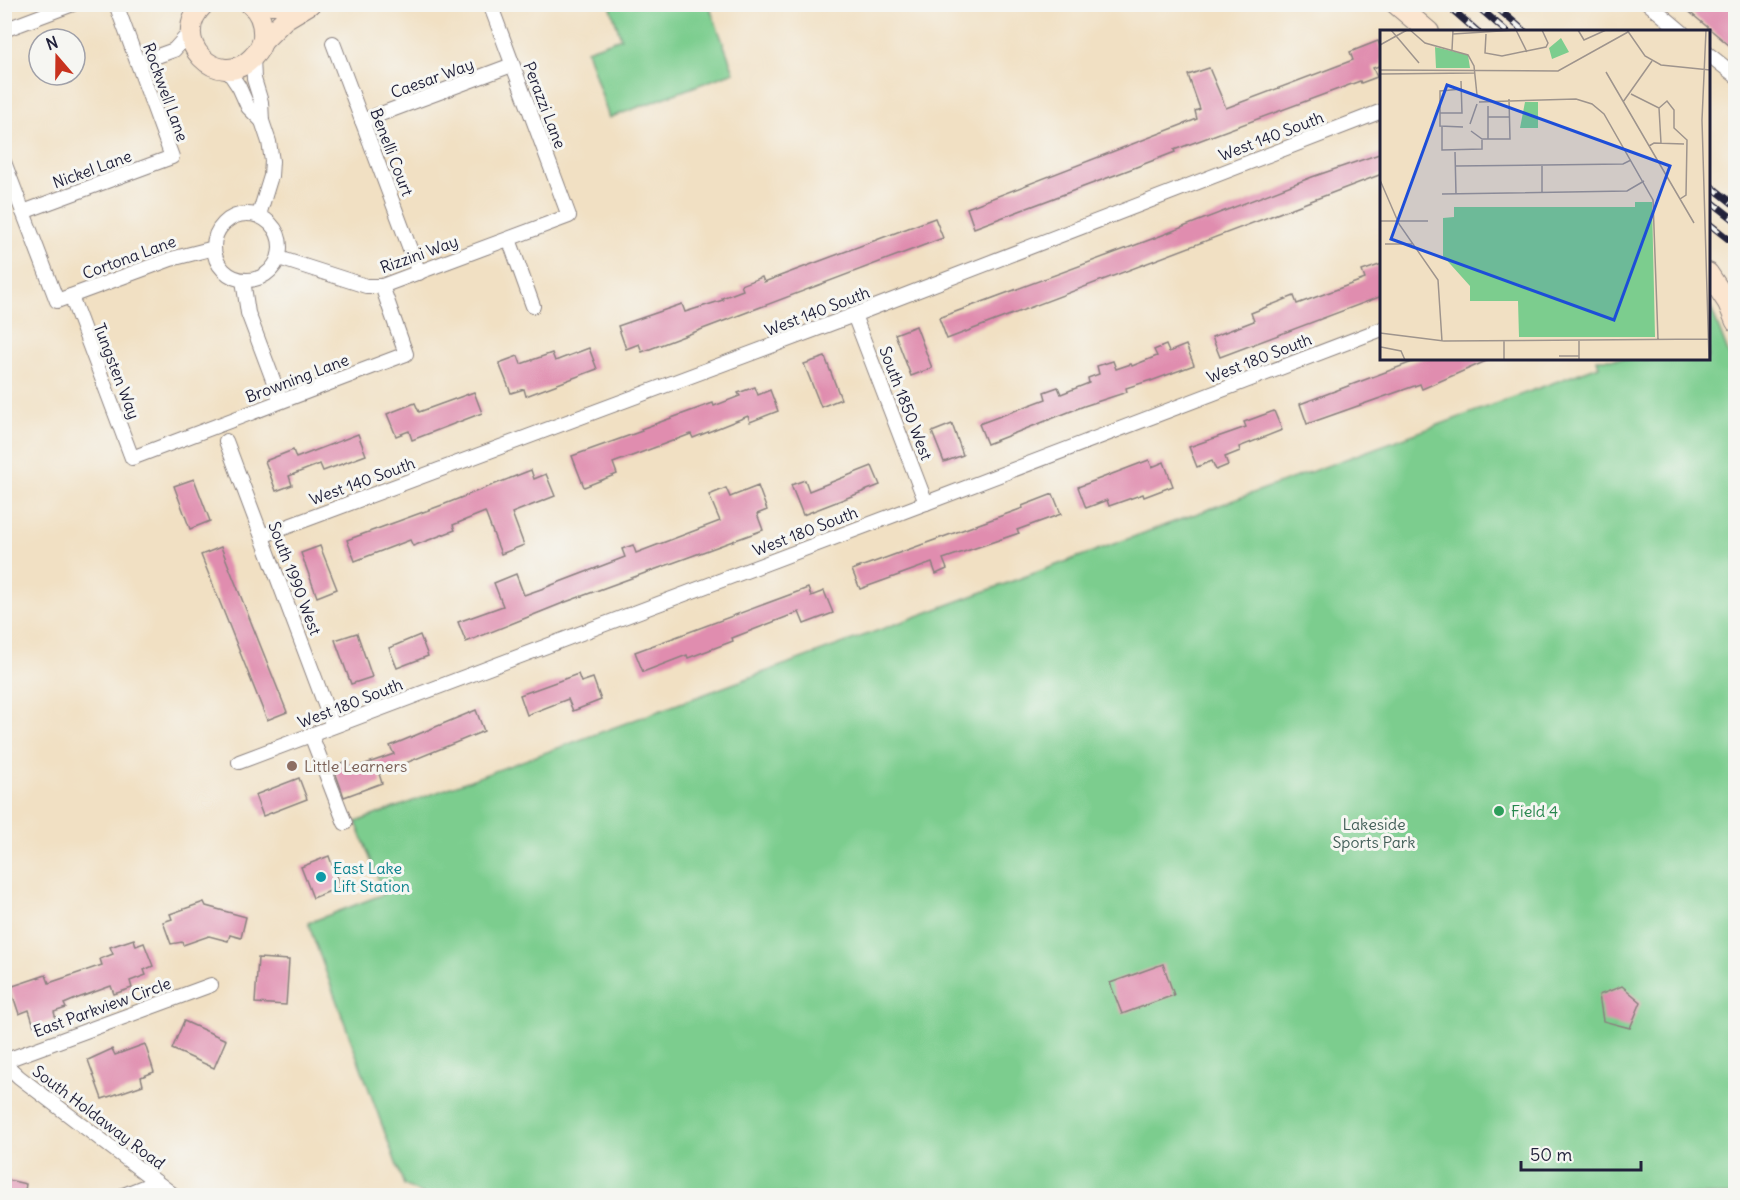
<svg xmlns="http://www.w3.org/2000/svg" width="1740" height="1200" font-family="Delius,sans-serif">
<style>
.green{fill:#7ccd8e;stroke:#4f7864;stroke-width:1.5}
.building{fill:#e08daf}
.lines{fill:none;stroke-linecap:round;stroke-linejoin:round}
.street-casing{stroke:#8a817f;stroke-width:16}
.secondary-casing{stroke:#8a817f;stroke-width:22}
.street{stroke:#fff;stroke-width:14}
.secondary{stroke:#fbe5cf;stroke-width:20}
.rail-casing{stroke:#22223b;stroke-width:7}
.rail{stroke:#f6f6f2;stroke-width:4.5;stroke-dasharray:14;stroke-linecap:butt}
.education-dot{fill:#8d6e63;stroke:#f6f6f2;stroke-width:2}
.leisure-dot{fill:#2e9e5b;stroke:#f6f6f2;stroke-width:2}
.culture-dot{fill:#0f9aa8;stroke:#f6f6f2;stroke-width:2}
.labels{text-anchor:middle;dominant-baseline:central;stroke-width:6;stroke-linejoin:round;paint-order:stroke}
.street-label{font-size:16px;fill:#22223b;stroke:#f6f6f2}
.education-label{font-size:16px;fill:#785e54;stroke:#f6f6f2;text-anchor:start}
.leisure-label{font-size:16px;fill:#27864d;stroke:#f6f6f2;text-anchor:start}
.park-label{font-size:16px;fill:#425e58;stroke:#f6f6f2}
.culture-label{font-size:16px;fill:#0d838f;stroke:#f6f6f2;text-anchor:start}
.inset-road{fill:none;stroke:#9e948d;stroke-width:1.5}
.view{fill:#1d4ed8;fill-opacity:0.15;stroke:#1d4ed8;stroke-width:3}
.inset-edge{fill:none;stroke:#22223b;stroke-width:3}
</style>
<rect width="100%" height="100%" fill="#f6f6f2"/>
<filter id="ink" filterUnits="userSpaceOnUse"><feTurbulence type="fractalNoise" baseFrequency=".0167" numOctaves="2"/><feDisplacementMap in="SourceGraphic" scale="12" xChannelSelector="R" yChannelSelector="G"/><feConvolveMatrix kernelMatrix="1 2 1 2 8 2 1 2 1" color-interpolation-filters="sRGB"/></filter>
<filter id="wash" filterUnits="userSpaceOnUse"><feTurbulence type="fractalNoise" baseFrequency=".008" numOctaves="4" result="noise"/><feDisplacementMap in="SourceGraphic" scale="24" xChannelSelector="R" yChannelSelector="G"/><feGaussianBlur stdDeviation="1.35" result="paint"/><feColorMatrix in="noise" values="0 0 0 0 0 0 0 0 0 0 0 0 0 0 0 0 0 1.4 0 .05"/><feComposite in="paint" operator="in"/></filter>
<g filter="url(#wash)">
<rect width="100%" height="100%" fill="#f1e0c3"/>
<g class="green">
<polygon points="610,5 709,5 734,72 609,118 587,50 621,38"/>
<polygon points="1709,303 1736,373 1735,1195 424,1195 404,1185 308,923 384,894 356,822 1599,366 1597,359 1708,358"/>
</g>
<g id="blocks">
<g class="building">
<polygon points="1680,4 1736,4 1736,51"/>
<polygon points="1378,41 1382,50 1382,65 1373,68 1377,77 1361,83 1360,81 1174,150 1175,152 1131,169 974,228 967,208 1197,119 1195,111 1200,109 1188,75 1209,68 1226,108 1353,60 1350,52"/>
<polygon points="1382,153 1382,174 947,339 939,318 1160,236 1312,177"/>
<polygon points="935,218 943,238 642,352 639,344 626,349 618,326 682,304 685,312 723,300 722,298 743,290 741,285 762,277 764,282"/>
<polygon points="1382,264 1382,296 1220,357 1212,337 1254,321 1251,313 1294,296 1297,304 1365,279 1362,271"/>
<polygon points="916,326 932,368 911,376 895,334"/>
<polygon points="1166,345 1169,352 1186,345 1194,365 1151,381 1151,380 1126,388 1127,392 1084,406 987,444 979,424 1046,399 1044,392 1058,387 1061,394 1089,383 1088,378 1099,374 1097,366 1113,361 1116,369 1131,364 1132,366 1157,356 1154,350"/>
<polygon points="589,348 597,369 526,396 524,389 511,393 499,363 518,356 521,364 552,353 555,361"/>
<polygon points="825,357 841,399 821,407 804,364"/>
<polygon points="1423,358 1493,358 1422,389 1420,384 1307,424 1300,404"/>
<polygon points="755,387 758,395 770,390 778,411 750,422 748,416 693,438 691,434 613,463 617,474 584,487 572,456 642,431 641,429 713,403 714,406 740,396 738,393"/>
<polygon points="474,392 482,413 412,440 409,431 396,436 387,414 415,403 419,412"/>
<polygon points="1274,411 1282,430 1239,447 1240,451 1225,457 1228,465 1216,470 1212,461 1197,467 1189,447 1246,427 1244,422"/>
<polygon points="952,424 963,455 944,462 932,432"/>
<polygon points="358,434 366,455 323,471 320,464 289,476 292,485 276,491 265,461 293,450 296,458"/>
<polygon points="1149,460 1152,467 1164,462 1173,486 1144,497 1143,494 1109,506 1107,500 1086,508 1078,487"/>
<polygon points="872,466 880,485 803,515 791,485 805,480 809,491"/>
<polygon points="531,470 534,479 546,474 555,496 512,513 524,545 501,554 485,512 453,525 455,530 413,546 410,540 355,561 347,540 445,504"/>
<polygon points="194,479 210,521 190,529 174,486"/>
<polygon points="758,486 767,510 757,514 763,530 563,603 466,642 458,622 503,606 494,583 516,574 524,595 544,588 625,557 622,549 633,545 636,553 720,521 709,495 726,488 730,497"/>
<polygon points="1053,494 1061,514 1017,530 1019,533 943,559 947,569 936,574 932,563 860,589 852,570 1023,508 1022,506"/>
<polygon points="320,546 337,589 317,597 301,553"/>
<polygon points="221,547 287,712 267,720 201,555"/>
<polygon points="808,588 811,596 824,591 833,613 804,624 799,612 732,638 733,641 688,658 687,655 643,672 635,652"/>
<polygon points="357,633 372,677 351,684 335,640"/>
<polygon points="420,635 428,656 397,668 389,648"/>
<polygon points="578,674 581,682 593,678 601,700 573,711 568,699 527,715 520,695"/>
<polygon points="476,710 484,731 379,774 382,783 344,797 333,766 348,761 351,769 394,754 390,746"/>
<polygon points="299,778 307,799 263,816 255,795"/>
<polygon points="329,856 340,887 313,898 301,867"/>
<polygon points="204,902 206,906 246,917 241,938 230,935 228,941 209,936 183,945 182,942 171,944 163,922 172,919 170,914"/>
<polygon points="134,939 136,946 144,943 153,966 144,970 146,975 130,981 132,988 114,994 111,986 78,998 64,1004 66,1008 54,1012 56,1019 34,1026 29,1010 19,1014 10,987 46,975 49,983 102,965 100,959 113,954 110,947"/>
<polygon points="258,958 289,960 286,1005 255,1003"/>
<polygon points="1163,964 1174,995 1122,1014 1110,983"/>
<polygon points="1622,986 1641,1002 1630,1028 1603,1021 1599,995"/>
<polygon points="184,1021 226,1040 214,1068 172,1049"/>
<polygon points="145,1044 154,1072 141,1077 143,1085 102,1099 88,1060 112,1049 115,1055"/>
<polygon points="4,1179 26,1184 24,1196 4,1196"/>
</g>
</g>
</g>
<g filter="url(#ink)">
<use href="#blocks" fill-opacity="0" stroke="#8a817f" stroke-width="1.5"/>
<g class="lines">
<defs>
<g id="street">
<polyline points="1649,4 1682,32"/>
<polyline points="4,30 73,4"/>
<polyline points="333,43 419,273"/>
<polyline points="1708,54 1736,76"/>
<polyline points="253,57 254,79 261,102 262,121 269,142 272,161 271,176 259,215"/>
<polyline points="138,63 174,50 191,31"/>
<polyline points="227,69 239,87 248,107 262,121"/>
<polyline points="362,121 512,65"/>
<polyline points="4,162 57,301 171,259 214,248"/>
<polyline points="23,212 172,157 116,4"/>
<circle cx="247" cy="247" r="33"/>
<polyline points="509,239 533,306"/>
<polyline points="279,258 366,286 382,286 569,216 490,4"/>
<polyline points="243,280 248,313 281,401"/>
<polyline points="71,296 132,458 406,354 382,286"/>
<polyline points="854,315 926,503"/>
<polyline points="226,441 333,726"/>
<polyline points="262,536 854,315 1382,111"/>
<polyline points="311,735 345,823"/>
<polyline points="239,762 926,503 1382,329"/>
<polyline points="4,1061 211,985"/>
<polyline points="4,1063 19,1077 175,1196"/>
<polyline points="121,1196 156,1182"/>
</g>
<g id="secondary">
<path d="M 204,4 C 166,40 219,92 252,58 C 258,52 262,46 263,38 C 264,25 260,12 250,4"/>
<polyline points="270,4 283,4"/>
<polyline points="1396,4 1429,32"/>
<polyline points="262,42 285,19 310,4"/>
<polyline points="1708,273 1728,303 1736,322"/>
</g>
</defs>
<use href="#street" class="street-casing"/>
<use href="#secondary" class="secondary-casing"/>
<use href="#street" class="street"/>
<use href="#secondary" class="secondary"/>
<defs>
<g id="rail">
<polyline points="1446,4 1478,32"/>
<polyline points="1475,4 1507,32"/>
<polyline points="1493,4 1525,32"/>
<polyline points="1708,184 1736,206"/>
<polyline points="1708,199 1736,221"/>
<polyline points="1708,223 1736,245"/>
</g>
</defs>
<use href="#rail" class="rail-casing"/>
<use href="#rail" class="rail"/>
</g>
</g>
<circle class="education-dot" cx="292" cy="766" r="6"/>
<circle class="leisure-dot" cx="1499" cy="811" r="6"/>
<circle class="culture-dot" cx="321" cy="877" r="6"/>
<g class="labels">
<g class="street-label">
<text transform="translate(432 78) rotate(-20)">Caesar Way</text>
<text transform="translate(166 92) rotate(70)">Rockwell Lane</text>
<text transform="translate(545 105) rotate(69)">Perazzi Lane</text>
<text transform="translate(1271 136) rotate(-21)">West 140 South</text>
<text transform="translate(392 152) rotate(69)">Benelli Court</text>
<text transform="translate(92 169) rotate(-20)">Nickel Lane</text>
<text transform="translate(419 254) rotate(-20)">Rizzini Way</text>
<text transform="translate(129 257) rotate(-20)">Cortona Lane</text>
<text transform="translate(817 311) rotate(-21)">West 140 South</text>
<text transform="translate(1259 358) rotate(-21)">West 180 South</text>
<text transform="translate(117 371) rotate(69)">Tungsten Way</text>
<text transform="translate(297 378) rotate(-21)">Browning Lane</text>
<text transform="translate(906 403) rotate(69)">South 1850 West</text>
<text transform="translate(362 481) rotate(-20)">West 140 South</text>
<text transform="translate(805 531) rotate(-21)">West 180 South</text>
<text transform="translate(295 578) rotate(69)">South 1990 West</text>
<text transform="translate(350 703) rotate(-21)">West 180 South</text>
<text transform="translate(102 1007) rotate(-20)">East Parkview Circle</text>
<text transform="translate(99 1117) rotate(37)">South Holdaway Road</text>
</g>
<g class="education-label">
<text x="304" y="766">Little Learners</text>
</g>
<g class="leisure-label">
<text x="1511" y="811">Field 4</text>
</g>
<g class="park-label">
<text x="1374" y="824">Lakeside<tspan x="1374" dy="18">Sports Park</tspan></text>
</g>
<g class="culture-label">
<text x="333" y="868">East Lake<tspan x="333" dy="18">Lift Station</tspan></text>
</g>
</g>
<g transform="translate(1380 30)">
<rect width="330" height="330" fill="#f1e0c3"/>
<path d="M 181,8 L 189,22 L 172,29 L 169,18 ZM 55,17 L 88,25 L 90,38 L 56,38 ZM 145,72 L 158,72 L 158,98 L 140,98 ZM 255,172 L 272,172 L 275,307 L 139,307 L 138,271 L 90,271 L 90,256 L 63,226 L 63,188 L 74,187 L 74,177 L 255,177 Z" fill="#7ccd8e"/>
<path class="inset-road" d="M 11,0 L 39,33M 30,0 L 45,13 L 88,25 L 94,36 L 97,65M 136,0 L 147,22M 198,0 L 204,10 L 226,0M 247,0 L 265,26 L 281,35 L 330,40M 326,0 L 322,90 L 329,330M 73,4 L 136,0M 106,4 L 105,23 L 122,26 L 166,17 L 168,13 L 162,0M 0,15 L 27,0M 72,20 L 73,0M 0,40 L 178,41 L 248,2M 226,42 L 314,193M 0,44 L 94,43M 82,59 L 60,61 L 60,96 L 83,97M 251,64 L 279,78 L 281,113M 99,72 L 196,69 L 212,74 L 224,84 L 273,170 L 278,309M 243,72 L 272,31M 108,76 L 108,109M 279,78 L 287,71 L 294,80 L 294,98 L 307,110 L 306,165 L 300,169M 60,83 L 82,83 L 81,51M 108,87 L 130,87M 90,94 L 97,74M 62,96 L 62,120 L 102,119 L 102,110M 91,101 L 102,109 L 130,109 L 129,69M 269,116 L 274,113 L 304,114M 75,122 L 76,164M 162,135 L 162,163M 75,136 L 243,134 L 251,130M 0,150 L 19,194 L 58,250 L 62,311M 62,164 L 247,161 L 264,151M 0,191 L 48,191M 5,214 L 32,214M 0,303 L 64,311 L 328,309M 199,310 L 199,330M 124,311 L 124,330M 1,317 L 21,321 L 25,330M 179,326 L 199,326"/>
<path class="view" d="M 67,55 L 290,136 L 234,290 L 11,209 Z"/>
<rect width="330" height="330" class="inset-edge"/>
</g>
<rect width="1740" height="1200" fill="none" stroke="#f6f6f2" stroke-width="24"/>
<g transform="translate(57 57) rotate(340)"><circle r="28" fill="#f6f6f2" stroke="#a1a1a9" stroke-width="1.5"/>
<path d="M0-4.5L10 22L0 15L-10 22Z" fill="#c8321e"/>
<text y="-9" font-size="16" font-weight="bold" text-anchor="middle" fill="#22223b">N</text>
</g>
<path d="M1521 1161v9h120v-9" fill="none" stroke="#22223b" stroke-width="3"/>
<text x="1530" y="1161" font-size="18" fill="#22223b" stroke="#f6f6f2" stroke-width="4.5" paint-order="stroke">50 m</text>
</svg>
